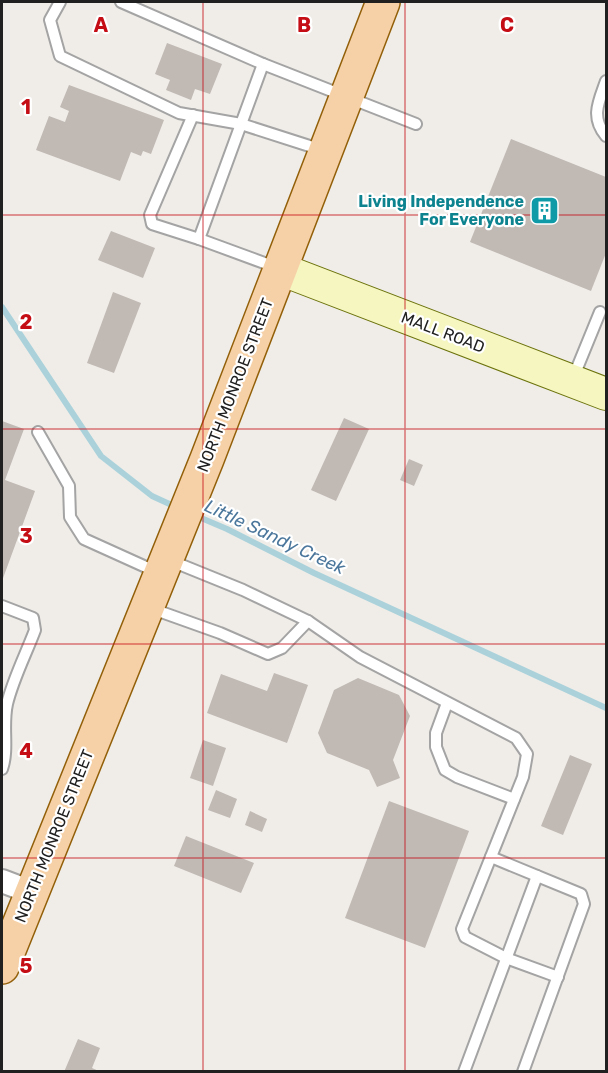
<svg xmlns="http://www.w3.org/2000/svg" width="608" height="1073" font-family="Rubik,sans-serif">
<style>
.lines{fill:none;stroke-linecap:round;stroke-linejoin:round}
.stream{stroke:#abd2db;stroke-width:6}
.building{fill:#c1b9b4}
.lane-casing{stroke:#a4a4a4;stroke-width:14}
.street-casing{stroke:#a4a4a4;stroke-width:26}
.secondary-casing{stroke:#6c730c;stroke-width:34}
.primary-casing{stroke:#93600a;stroke-width:36}
.lane{stroke:#fff;stroke-width:10}
.street{stroke:#fff;stroke-width:22}
.secondary{stroke:#f5f6c0;stroke-width:32}
.primary{stroke:#f6d1a7;stroke-width:33}
.grid{fill:none;stroke:#c40d15;stroke-width:1.5;stroke-opacity:0.55}
.labels{text-anchor:middle;dominant-baseline:central;stroke-width:4.5;stroke-linejoin:round;paint-order:stroke}
.culture-label{font-size:16px;font-weight:bold;fill:#0d838f;stroke:#fff;text-anchor:end}
.street-label{font-size:16px;fill:#202020;stroke:#fff}
.water-label{font-size:18px;font-style:italic;fill:#4c779c;stroke:#fff}
.grid-label{font-size:20px;text-anchor:middle;font-weight:bold;fill:#c40d15;stroke:#fff;stroke-width:4.5;stroke-linejoin:round;paint-order:stroke}
</style>
<rect width="100%" height="100%" fill="#f0ede8"/>
<g class="lines">
<g class="stream">
<polyline points="2,307 101,456 152,496 176,507"/>
<polyline points="194,515 227,529 314,573 606,708"/>
</g>
</g>
<g class="building">
<polygon points="167,43 222,64 210,94 195,89 191,100 166,90 170,80 155,74"/>
<polygon points="69,85 164,120 151,154 143,151 141,156 131,152 120,181 36,150 49,116 65,122 69,111 60,107"/>
<polygon points="511,139 606,177 606,253 591,291 470,242"/>
<polygon points="111,231 155,248 143,278 98,260"/>
<polygon points="113,292 141,303 114,373 87,363"/>
<polygon points="344,418 369,429 336,501 311,490"/>
<polygon points="2,421 24,429 5,480 35,491 2,581"/>
<polygon points="409,459 423,465 414,486 400,480"/>
<polygon points="274,673 308,685 287,743 207,713 221,674 267,691"/>
<polygon points="358,678 399,695 410,716 393,760 400,778 377,787 369,770 327,753 318,733 334,690"/>
<polygon points="203,740 226,748 213,786 190,778"/>
<polygon points="570,755 592,764 563,835 541,826"/>
<polygon points="216,790 237,799 230,818 208,810"/>
<polygon points="389,801 469,831 425,948 345,918"/>
<polygon points="250,811 267,819 262,832 245,825"/>
<polygon points="186,836 254,863 241,893 174,866"/>
<polygon points="78,1039 100,1048 92,1068 101,1072 64,1072"/>
</g>
<g class="lines">
<defs>
<g id="lane">
<polyline points="60,2 50,20 60,56 179,113 241,124 322,150"/>
<polyline points="121,2 263,64"/>
<path d="M 606,81 C 599,101 590,117 606,136"/>
<polyline points="193,115 150,215 152,224 199,239"/>
<polyline points="278,268 199,239 263,64 416,124"/>
<polyline points="573,378 600,312"/>
<polyline points="38,432 69,486 70,517 84,539 157,572"/>
<polyline points="169,560 243,590 308,621 360,657 516,738 527,754 523,777 462,929 465,937 506,958 558,977"/>
<path d="M 2,606 L 33,618 L 35,630 C 26,654 13,679 7,704 C 2,726 9,749 2,769"/>
<polyline points="150,608 220,633 268,654 282,648 308,621"/>
<polyline points="447,703 436,733 436,747 445,770 457,777 514,799"/>
<polyline points="491,857 581,894 584,904 523,1072"/>
<polyline points="464,1072 537,876"/>
</g>
<polyline id="street" points="2,881 31,892"/>
<polyline id="secondary" points="280,269 606,394"/>
<polyline id="primary" points="2,967 207,459 383,2"/>
</defs>
<use href="#lane" class="lane-casing"/>
<use href="#street" class="street-casing"/>
<use href="#secondary" class="secondary-casing"/>
<use href="#primary" class="primary-casing"/>
<use href="#lane" class="lane"/>
<use href="#street" class="street"/>
<use href="#secondary" class="secondary"/>
<use href="#primary" class="primary"/>
</g>
<path class="grid" d="M 203,2 L 203,1072M 405,2 L 405,1072M 2,215 L 606,215M 2,429 L 606,429M 2,644 L 606,644M 2,858 L 606,858"/>
<defs>
<symbol id="building-square" viewBox="-11 -11 22 22"><rect x="-9" y="-9" width="18" height="18" rx="4" fill="#0f9aa8" stroke="#fff"/><path d="M-4-6H4V6H1V3H-1V6H-4ZM-2.5-4.3h1.7v1.8h-1.7ZM.8-4.3h1.7v1.8H.8ZM-2.5-1h1.7V.8h-1.7ZM.8-1h1.7V.8H.8Z" fill="#fff"/></symbol>
</defs>
<g fill-rule="evenodd">
<use href="#building-square" x="528" y="194" width="33" height="33"/>
</g>
<g class="labels">
<g class="culture-label">
<text x="524" y="201">Living Independence<tspan x="524" dy="18">For Everyone</tspan></text>
</g>
<g class="street-label">
<text transform="translate(443 332) rotate(21)">MALL ROAD</text>
<text transform="translate(235 385) rotate(-69)">NORTH MONROE STREET</text>
<text transform="translate(54 836) rotate(-68)">NORTH MONROE STREET</text>
</g>
<g class="water-label">
<text transform="translate(275 537) rotate(25)">Little Sandy Creek</text>
</g>
</g>
<g class="grid-label">
<text x="101" y="32">A</text>
<text x="304" y="32">B</text>
<text x="507" y="32">C</text>
<text x="26" y="114">1</text>
<text x="26" y="329">2</text>
<text x="26" y="543">3</text>
<text x="26" y="758">4</text>
<text x="26" y="973">5</text>
</g>
<rect width="608" height="1073" fill="none" stroke="#202020" stroke-width="6"/>
</svg>
